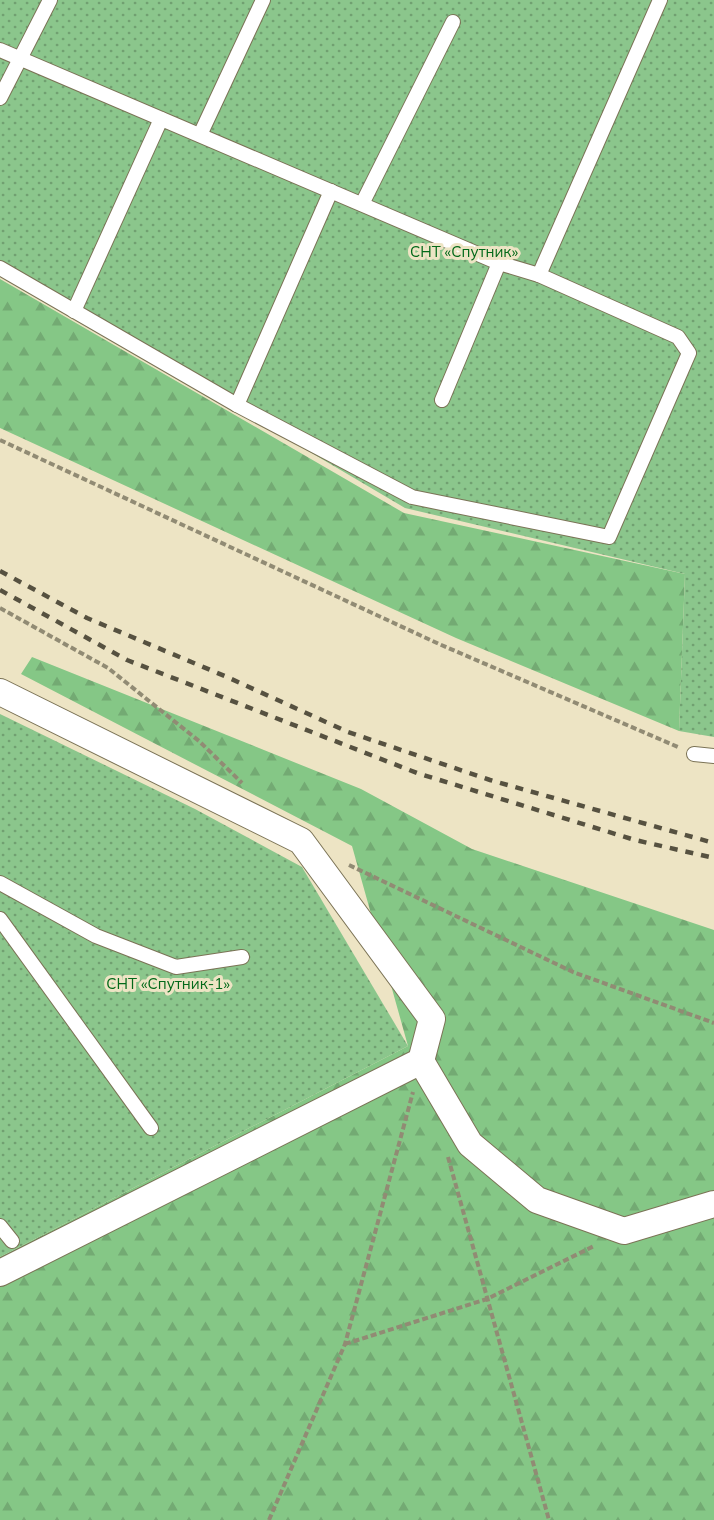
<svg xmlns="http://www.w3.org/2000/svg" width="714" height="1520" font-family="Mulish,sans-serif">
<style>
.forest{fill:url(#forest-firs)}
.garden{fill:url(#garden-dots)}
.lines{fill:none;stroke-linecap:round;stroke-linejoin:round}
.lane-casing{stroke:#7b7356;stroke-width:16}
.street-casing{stroke:#7b7356;stroke-width:28}
.path{stroke:#918b74;stroke-width:4;stroke-dasharray:6 3;stroke-linecap:butt}
.lane{stroke:#fff;stroke-width:14}
.street{stroke:#fff;stroke-width:26}
.rail{stroke:#565140;stroke-width:4.5;stroke-dasharray:8 8;stroke-linecap:butt}
.labels{text-anchor:middle;dominant-baseline:central;stroke-width:6;stroke-linejoin:round;paint-order:stroke}
.park-label{font-size:15px;fill:#026919;stroke:#ede4c4}
</style>
<defs>
<pattern id="forest-firs" width="22" height="20" patternUnits="userSpaceOnUse" patternTransform="scale(1.5)"><rect width="22" height="20" fill="#85c786"/><path d="M5 1l3.5 6h-7zM16 11l3.5 6h-7z" fill="#73aa73"/></pattern>
<pattern id="garden-dots" width="8" height="8" patternUnits="userSpaceOnUse" patternTransform="scale(1.5)"><rect width="8" height="8" fill="#8bc68c"/><path d="M2 2h.1M6 6h.1" fill="none" stroke="#71a071" stroke-width="1.8" stroke-linecap="round"/></pattern>
</defs>
<rect width="100%" height="100%" fill="#ede4c4"/>
<g class="forest">
<polygon points="0,279 404,513 685,574 679,731 456,638 0,428"/>
<polygon points="32,657 361,789 472,849 714,930 714,1520 0,1520 0,1257 408,1046 352,846 21,674"/>
</g>
<g class="garden">
<polygon points="0,0 714,0 714,737 679,731 685,574 405,508 0,269"/>
<polygon points="0,714 195,809 302,867 408,1046 0,1257"/>
</g>
<g class="lines">
<defs>
<g id="lane">
<polyline points="0,50 499,263 539,275 678,337 689,353 609,537 412,497 237,405 0,268"/>
<polyline points="0,98 50,0"/>
<polyline points="200,135 263,0"/>
<polyline points="362,204 453,22"/>
<polyline points="539,275 660,0"/>
<polyline points="74,311 161,119"/>
<polyline points="442,400 499,263"/>
<polyline points="237,405 331,191"/>
<polyline points="694,754 714,756"/>
<polyline points="0,883 96,936 176,967 242,957"/>
<polyline points="0,919 151,1128"/>
<polyline points="0,1226 12,1241"/>
</g>
<g id="street">
<polyline points="0,692 301,841 432,1019 421,1061 0,1273"/>
<polyline points="421,1061 470,1144 537,1200 624,1231 714,1204"/>
</g>
</defs>
<use href="#lane" class="lane-casing"/>
<use href="#street" class="street-casing"/>
<g class="path">
<polyline points="0,440 439,644 678,747"/>
<polyline points="0,608 108,668 199,741 242,783"/>
<polyline points="349,865 573,972 714,1023"/>
<polyline points="448,1157 549,1520"/>
<polyline points="345,1344 487,1299 594,1246"/>
<polyline points="269,1520 345,1344 413,1092"/>
</g>
<use href="#lane" class="lane"/>
<use href="#street" class="street"/>
<g class="rail">
<polyline points="0,571 87,618 227,677 348,732 490,780 714,843"/>
<polyline points="0,590 127,660 417,773 635,840 714,858"/>
</g>
</g>
<g class="labels">
<g class="park-label">
<text x="464" y="251">СНТ «Спутник»</text>
<text x="168" y="983">СНТ «Спутник-1»</text>
</g>
</g>
</svg>
